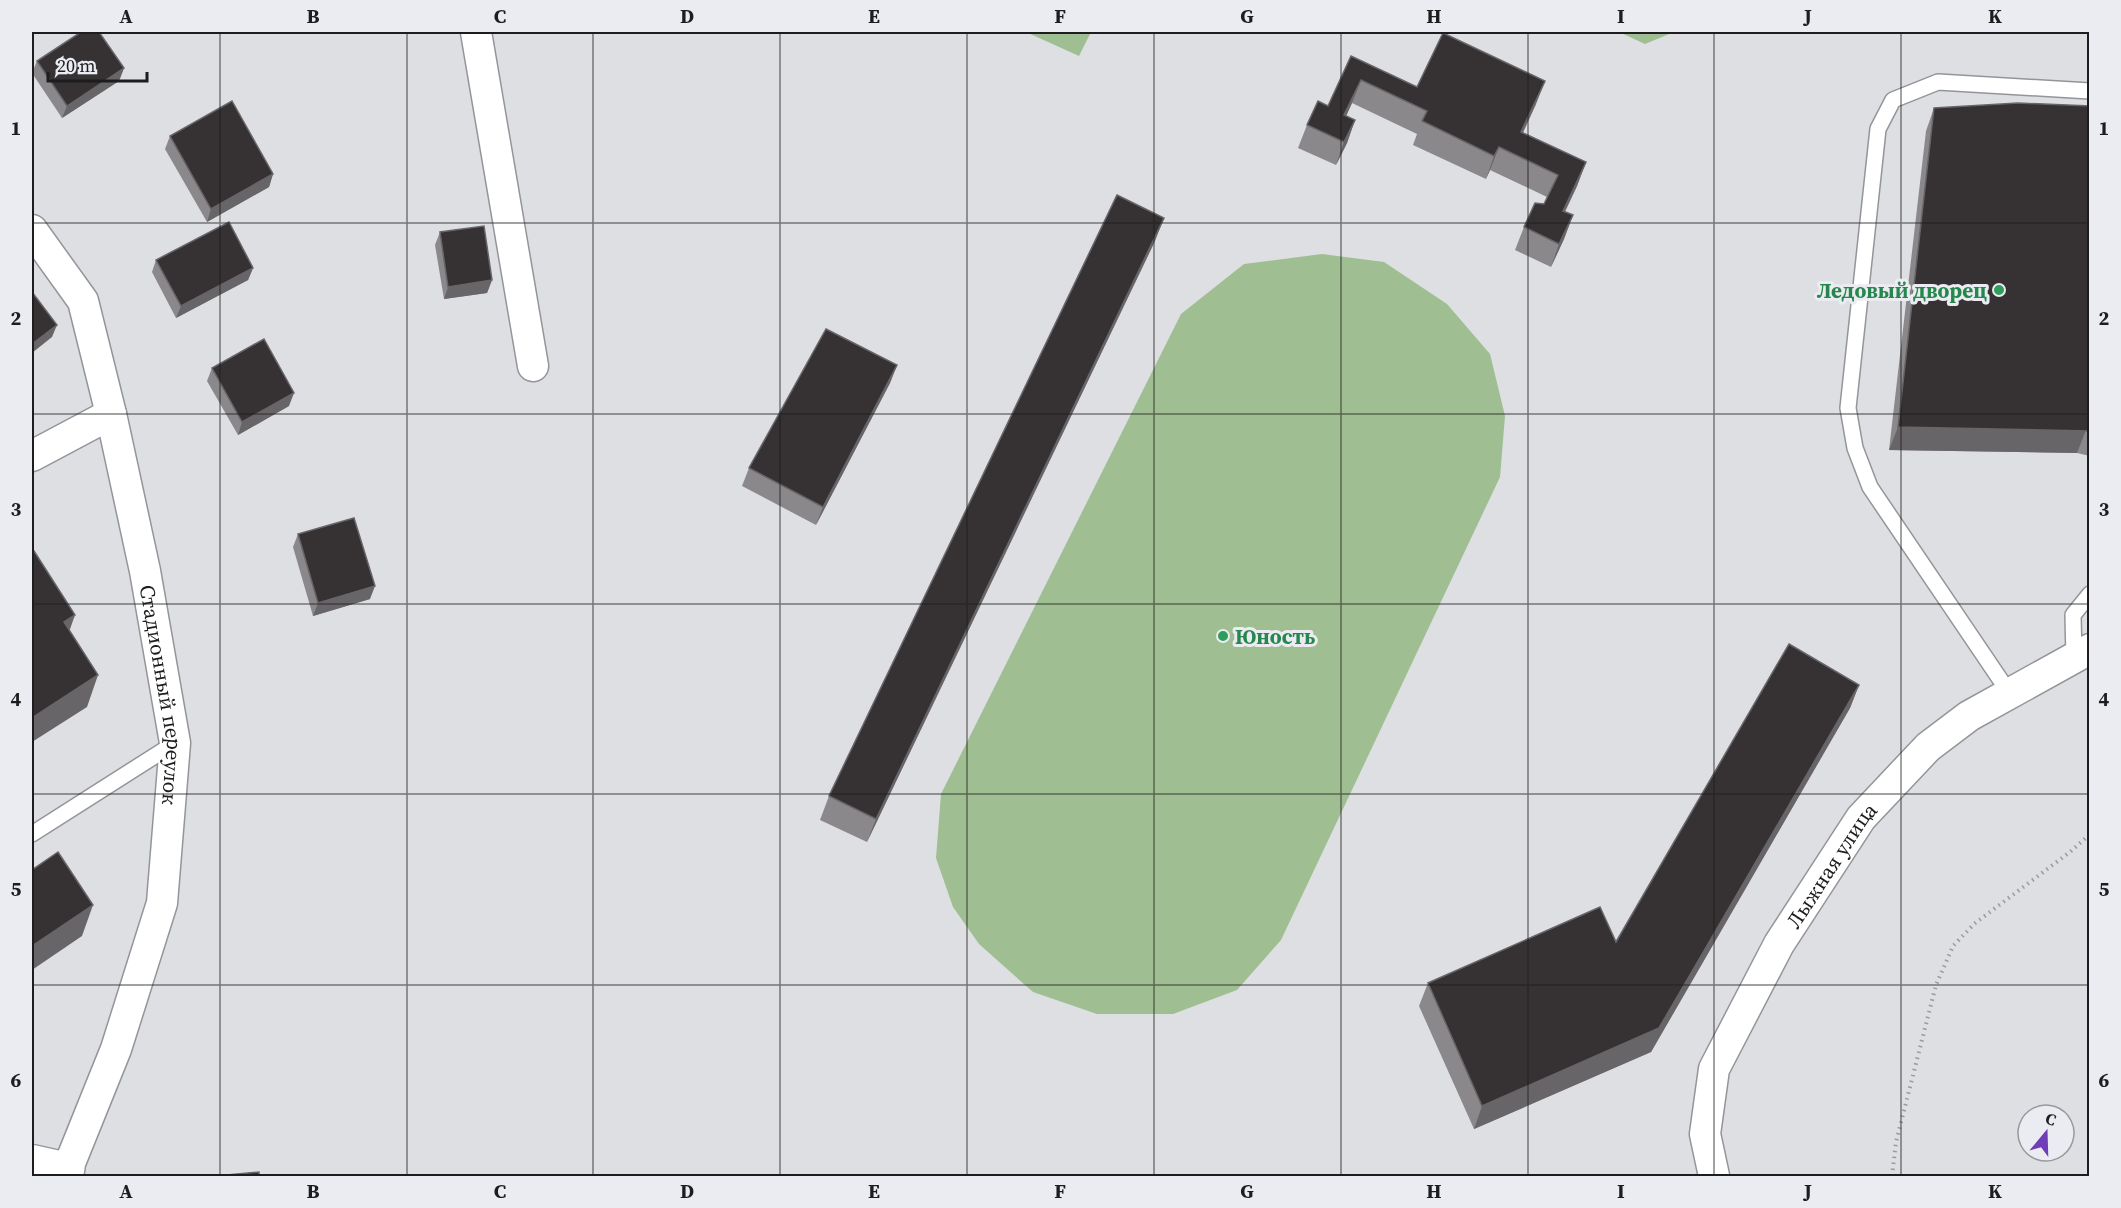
<svg xmlns="http://www.w3.org/2000/svg" width="2121" height="1208" font-family="'Source Serif 4',serif">
<style>
.green{fill:#9fbe92}
.lines{fill:none;stroke-linecap:round;stroke-linejoin:round}
.lane-casing{stroke:#939599;stroke-width:18}
.street-casing{stroke:#939599;stroke-width:33}
.secondary-casing{stroke:#939599;stroke-width:36}
.path{stroke:#999b9e;stroke-width:4;stroke-dasharray:1.5 4.5;stroke-linecap:butt}
.lane{stroke:#fff;stroke-width:15}
.street{stroke:#fff;stroke-width:30}
.secondary{stroke:#fff;stroke-width:33}
.wall{fill:#8a888b}
.shaded-wall{fill:#686568}
.building{fill:#363133;stroke:#686568;stroke-width:1.5}
.grid{fill:none;stroke:#1d1d1f;stroke-width:1.5;stroke-opacity:0.55}
.leisure-dot{fill:#2e9e5b;stroke:#eaecf1;stroke-width:2}
.labels{text-anchor:middle;dominant-baseline:central;stroke-width:6;stroke-linejoin:round;paint-order:stroke}
.leisure-label{font-size:21px;font-weight:bold;fill:#27864d;stroke:#eaecf1;text-anchor:end}
.street-label{font-size:21px;fill:#1d1d1f;stroke:#eaecf1}
.neatline{fill:none;stroke:#1d1d1f;stroke-width:2}
.grid-label{font-size:20px;text-anchor:middle;font-weight:bold;fill:#1d1d1f}
</style>
<rect width="100%" height="100%" fill="#dddfe3"/>
<g class="green">
<polygon points="1026,32 1091,32 1079,56"/>
<polygon points="1619,32 1674,32 1645,44"/>
<polygon points="1322,254 1384,262 1447,304 1490,354 1505,416 1500,477 1281,940 1237,990 1173,1014 1097,1014 1033,992 979,944 953,907 936,858 941,794 1181,314 1244,264"/>
</g>
<g class="lines">
<defs>
<g id="lane">
<polyline points="2074,658 2073,615 2090,594"/>
<polyline points="2010,694 1870,487 1855,448 1848,408 1878,129 1893,100 1938,82 2090,91"/>
<polyline points="32,834 175,743"/>
</g>
<g id="street">
<polyline points="476,32 533,366"/>
<path id="s1" d="M 32,230 L 83,301 L 111,414 L 145,571 L 175,743 L 162,903 L 116,1049 L 68,1168 L 32,1160"/>
<polyline points="32,456 111,414"/>
<path id="s2" d="M 1714,1176 L 1705,1134 L 1714,1069 L 1779,944 L 1861,818 L 1928,747 L 1969,716 L 2090,649"/>
</g>
<polyline id="secondary" points="66,1176 68,1168"/>
</defs>
<use href="#lane" class="lane-casing"/>
<use href="#street" class="street-casing"/>
<use href="#secondary" class="secondary-casing"/>
<polyline class="path" points="1892,1176 1896,1142 1936,985 1953,946 1974,924 2070,852 2090,834"/>
<use href="#lane" class="lane"/>
<use href="#street" class="street"/>
<use href="#secondary" class="secondary"/>
</g>
<g class="wall">
<polygon points="1351,56 1417,87 1536,104 1523,133 1586,162 1577,186 1565,212 1573,215 1564,239 1551,267 1515,250 1524,227 1544,204 1547,197 1490,170 1486,179 1413,145 1417,134 1352,103 1346,116 1355,120 1347,143 1336,165 1298,148 1307,125 1328,106"/>
<polygon points="37,61 124,68 119,81 62,118 32,73"/>
<polygon points="2090,106 2090,456 2077,453 1889,450 1926,131 1934,108"/>
<polygon points="170,136 273,174 269,187 207,222 165,149"/>
<polygon points="440,232 492,280 487,293 444,299 435,245"/>
<polygon points="1155,241 867,842 820,820 829,796"/>
<polygon points="156,260 253,268 248,280 176,318 152,272"/>
<polygon points="897,365 890,383 816,525 742,486 749,468"/>
<polygon points="212,368 289,406 238,435 207,381"/>
<polygon points="298,534 370,599 313,616 293,547"/>
<polygon points="1859,685 1850,708 1651,1052 1474,1129 1419,1006 1428,983 1616,942"/>
</g>
<g class="shaded-wall">
<polygon points="124,68 119,81 62,118 67,106"/>
<polygon points="1361,80 1352,103 1336,138 1344,115"/>
<polygon points="1545,81 1536,104 1512,155 1521,132"/>
<polygon points="1355,120 1347,143 1336,165 1344,142"/>
<polygon points="1499,147 1490,170 1486,179 1494,156"/>
<polygon points="1586,162 1577,186 1554,234 1563,211"/>
<polygon points="273,174 269,187 207,222 211,209"/>
<polygon points="1573,215 1564,239 1551,267 1559,244"/>
<polygon points="1164,218 1155,241 867,842 876,819"/>
<polygon points="253,268 248,280 176,318 181,306"/>
<polygon points="492,280 487,293 444,299 448,287"/>
<polygon points="57,325 52,337 32,353 32,344"/>
<polygon points="897,365 890,383 816,525 823,507"/>
<polygon points="294,393 289,406 238,435 242,422"/>
<polygon points="1898,427 2086,430 2077,453 1889,450"/>
<polygon points="375,586 370,599 313,616 318,603"/>
<polygon points="75,615 64,646 64,622"/>
<polygon points="98,675 87,707 32,742 32,718"/>
<polygon points="1859,685 1850,708 1651,1052 1474,1129 1482,1106"/>
<polygon points="93,905 82,936 32,970 32,946"/>
</g>
<g class="building">
<polygon points="81,32 99,32 124,68 67,106 37,61"/>
<polygon points="1443,33 1545,81 1521,132 1586,162 1563,211 1573,215 1559,244 1524,227 1535,203 1544,204 1558,175 1499,147 1494,156 1422,121 1427,111 1361,80 1344,115 1355,120 1344,142 1307,125 1318,101 1328,106 1351,56 1417,87"/>
<polygon points="232,101 273,174 211,209 170,136"/>
<polygon points="2018,103 2090,106 2090,431 1898,427 1934,108"/>
<polygon points="1117,195 1164,218 876,819 829,796"/>
<polygon points="229,222 253,268 181,306 156,260"/>
<polygon points="484,226 492,280 448,287 440,232"/>
<polygon points="32,292 57,325 32,344"/>
<polygon points="826,329 897,365 823,507 749,468"/>
<polygon points="264,339 294,393 242,422 212,368"/>
<polygon points="354,518 375,586 318,603 298,534"/>
<polygon points="34,551 75,615 64,622 98,675 32,718 32,552"/>
<polygon points="1789,644 1859,685 1659,1028 1482,1106 1428,983 1600,907 1616,942"/>
<polygon points="58,852 93,905 32,946 32,870"/>
<polygon points="259,1172 259,1176 216,1176"/>
</g>
<path class="grid" d="M 220,32 L 220,1176M 407,32 L 407,1176M 593,32 L 593,1176M 780,32 L 780,1176M 967,32 L 967,1176M 1154,32 L 1154,1176M 1341,32 L 1341,1176M 1528,32 L 1528,1176M 1714,32 L 1714,1176M 1901,32 L 1901,1176M 32,223 L 2090,223M 32,414 L 2090,414M 32,604 L 2090,604M 32,794 L 2090,794M 32,985 L 2090,985"/>
<g class="leisure-dot">
<circle cx="1999" cy="290" r="6"/>
<circle cx="1223" cy="636" r="6"/>
</g>
<g class="labels">
<g class="leisure-label">
<text x="1987" y="290">Ледовый дворец</text>
<text x="1235" y="636" text-anchor="start">Юность</text>
</g>
<g class="street-label">
<text stroke="none"><textPath href="#s1" startOffset="490">Стадионный переулок</textPath></text>
<text stroke="none"><textPath href="#s2" startOffset="344">Лыжная улица</textPath></text>
</g>
</g>
<rect width="2121" height="1208" fill="none" stroke="#eaecf1" stroke-width="66"/>
<g transform="translate(2046 1133) rotate(19)"><circle r="28" fill="#eaecf1" stroke="#98999d" stroke-width="1.5"/>
<path d="M0-4.5L10 22L0 15L-10 22Z" fill="#6f3eb6"/>
<text y="-9" font-size="16" font-weight="bold" text-anchor="middle" fill="#1d1d1f">С</text>
</g>
<path d="M48 72v9h99v-9" fill="none" stroke="#1d1d1f" stroke-width="3"/>
<text x="57" y="72" font-size="18" fill="#1d1d1f" stroke="#eaecf1" stroke-width="4.5" paint-order="stroke">20 m</text>
<rect x="33" y="33" width="2055" height="1142" class="neatline"/>
<g class="grid-label">
<text x="126" y="23">A</text>
<text x="313" y="23">B</text>
<text x="500" y="23">C</text>
<text x="687" y="23">D</text>
<text x="874" y="23">E</text>
<text x="1060" y="23">F</text>
<text x="1247" y="23">G</text>
<text x="1434" y="23">H</text>
<text x="1621" y="23">I</text>
<text x="1808" y="23">J</text>
<text x="1995" y="23">K</text>
<text x="16" y="135">1</text>
<text x="2104" y="135">1</text>
<text x="16" y="325">2</text>
<text x="2104" y="325">2</text>
<text x="16" y="516">3</text>
<text x="2104" y="516">3</text>
<text x="16" y="706">4</text>
<text x="2104" y="706">4</text>
<text x="16" y="896">5</text>
<text x="2104" y="896">5</text>
<text x="16" y="1087">6</text>
<text x="2104" y="1087">6</text>
<text x="126" y="1198">A</text>
<text x="313" y="1198">B</text>
<text x="500" y="1198">C</text>
<text x="687" y="1198">D</text>
<text x="874" y="1198">E</text>
<text x="1060" y="1198">F</text>
<text x="1247" y="1198">G</text>
<text x="1434" y="1198">H</text>
<text x="1621" y="1198">I</text>
<text x="1808" y="1198">J</text>
<text x="1995" y="1198">K</text>
</g>
</svg>
